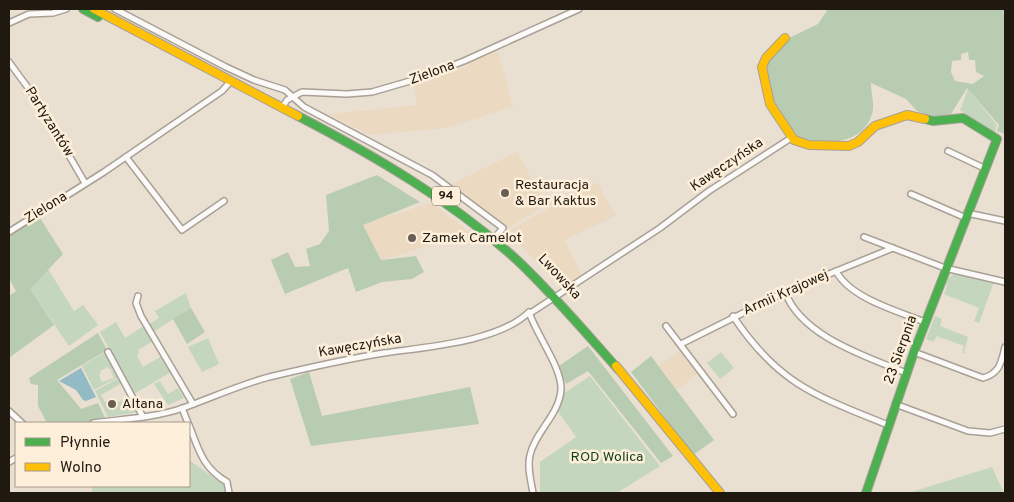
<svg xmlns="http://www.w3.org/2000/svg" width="1014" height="502" font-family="Overpass,sans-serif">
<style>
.built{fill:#ebd9c1}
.green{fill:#c4d6bd}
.forest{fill:#b8ccb2;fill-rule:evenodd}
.water{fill:#92bbc5}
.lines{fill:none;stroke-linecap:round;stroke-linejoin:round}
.street-casing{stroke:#a8a096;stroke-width:8}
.fast-casing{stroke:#a8a096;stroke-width:10}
.slow-casing{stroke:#a8a096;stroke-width:10}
.street{stroke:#fcfaf8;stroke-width:5}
.fast{stroke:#4caf50;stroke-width:8}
.slow{stroke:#ffc107;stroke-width:8}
.poi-dot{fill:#675f54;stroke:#feefda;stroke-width:2}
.labels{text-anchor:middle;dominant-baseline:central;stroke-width:5;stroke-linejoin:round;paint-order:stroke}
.shield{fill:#feefda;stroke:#63594d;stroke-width:1}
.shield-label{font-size:12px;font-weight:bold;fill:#201910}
.street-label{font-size:14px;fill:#201910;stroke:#feefda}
.poi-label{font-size:14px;fill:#201910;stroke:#feefda;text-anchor:start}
.park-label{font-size:14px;fill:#0c3f1c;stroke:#feefda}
</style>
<rect width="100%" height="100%" fill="#eae0d2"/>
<g class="built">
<polygon points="497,47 513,107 446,128 369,135 328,114 417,105 414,85 469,66 468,62"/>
<polygon points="517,152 546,205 508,228 452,187 456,182"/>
<polygon points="597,182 616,216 564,240 582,275 561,287 516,241 510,230"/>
<polygon points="431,203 471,233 381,260 362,224"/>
<polygon points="679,351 697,374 677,390 659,366"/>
</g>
<g class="green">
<polygon points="968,89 997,125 995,133 960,110"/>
<polygon points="48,269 74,311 83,305 98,325 69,346 30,289"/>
<polygon points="955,273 994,282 979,323 974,321 979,308 944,294 947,286 945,281"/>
<polygon points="186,293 191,308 153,332 148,325 159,318 155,311"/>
<polygon points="935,316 942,319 940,326 968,337 964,353 962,353 964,346 939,337 937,336 933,342 926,339"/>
<polygon points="116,322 125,338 144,326 153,341 138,350 139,353 137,355 143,367 162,356 171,372 134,394 100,332"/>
<polygon points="208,338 219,364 202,372 188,347"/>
<polygon points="105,352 114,368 110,370 108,367 100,371 101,374 99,375 102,382 114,378 111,371 115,369 119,377 94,390 82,366"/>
<polygon points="721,352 734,368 720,379 707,363"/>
<polygon points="590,376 660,466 617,493 540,493 540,462 576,437 557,410 563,394"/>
<polygon points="119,378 122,383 101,395 105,402 111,399 114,404 127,398 128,394 138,412 108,417 95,391"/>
<polygon points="160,381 168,394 178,388 184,398 168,405 154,384"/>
<polygon points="189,460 224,485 226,493 92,493 92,486 189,486"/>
<polygon points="992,467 1004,493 908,493"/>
</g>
<g class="forest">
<path d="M 828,9 L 1005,9 L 1003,13 L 1005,17 L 1005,134 L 997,131 L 999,125 L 967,88 L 951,114 L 932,117 L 917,111 L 906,99 L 871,83 C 871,93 875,105 872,114 C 862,147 820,145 794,137 L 773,103 L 765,68 L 768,60 L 787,39 L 818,24 ZM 968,52 L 969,60 L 975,60 L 976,72 L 984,76 L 973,84 L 955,81 L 951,72 L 952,61 L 961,60 L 961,54 Z"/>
<polygon points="377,175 420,202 363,225 381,260 416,256 424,272 412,279 382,282 356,292 348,268 285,294 271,260 288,252 295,267 310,266 306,249 320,244 329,231 326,195"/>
<polygon points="38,215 63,254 30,289 54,325 9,358 9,296 16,291 9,278 9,236"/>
<polygon points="191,308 205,332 187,344 173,319"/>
<polygon points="98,333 107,350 57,380 81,409 98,403 105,418 82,423 47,423 38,406 38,385 31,384 29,378"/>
<polygon points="588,346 673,456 661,463 588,371 566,384 559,366"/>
<polygon points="651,356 714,440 693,455 631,372"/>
<polygon points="309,372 322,416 470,387 479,424 311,446 290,379"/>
</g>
<polygon class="water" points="81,368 96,397 86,401 83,400 76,390 59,381"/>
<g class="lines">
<defs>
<g id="street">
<polyline points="115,9 226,67 254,80 285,90 304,107 432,175 503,228 497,235"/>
<polyline points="9,23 29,14 53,13 66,9"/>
<polyline points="9,62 37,100 85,183"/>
<polyline points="282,108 287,100 302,92 347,94 372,92 417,79 464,61 579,9"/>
<polyline points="948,151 986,169"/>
<polyline points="126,157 182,230 224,201"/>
<polyline points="911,194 966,218"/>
<polyline points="967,213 1005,221"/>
<polyline points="9,232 104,172 222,91 230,82"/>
<polyline points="864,237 945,268 1005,282"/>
<path d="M 836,271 C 850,298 897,311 925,322"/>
<path d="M 785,292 C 802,337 866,356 906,373"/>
<polyline points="138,296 136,303 141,316 193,404"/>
<polyline points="529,314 660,228 709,191 791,138"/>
<path d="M 733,316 C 778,384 816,396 888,425"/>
<polyline points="666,326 733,414"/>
<polyline points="681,344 785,292 893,248"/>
<polyline points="108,352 143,417"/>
<path d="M 914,352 L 983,378 C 1000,373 1001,363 1005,347"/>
<polyline points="895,404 968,431 990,433 1005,429"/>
<polyline points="182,408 188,423"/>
<polyline points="9,411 22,423"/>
<path d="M 93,423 C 123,419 154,418 183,408 C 211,398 239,385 269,377 C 307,368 346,359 384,353 C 425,347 499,342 529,312 C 536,334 562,368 561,389 C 560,414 535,432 530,455 C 527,467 531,481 533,493"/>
<path d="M 189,425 C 199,450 202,467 227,482 L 229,493"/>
<polyline points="9,462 16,458"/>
</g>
<g id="fast">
<polyline points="83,9 98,17"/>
<path d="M 298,116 C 375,156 452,201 517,260 C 553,294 585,332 618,369"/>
<polyline points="866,493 914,352 997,139 963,118 933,121 925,119"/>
</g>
<g id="slow">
<polyline points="94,9 298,116"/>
<polyline points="785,38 766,58 762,67 770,104 794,140 809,145 849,146 858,142 875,126 907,115 925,119"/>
<polyline points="616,366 720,493"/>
</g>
</defs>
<use href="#street" class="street-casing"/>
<use href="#fast" class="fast-casing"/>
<use href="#slow" class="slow-casing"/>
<use href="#street" class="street"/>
<use href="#fast" class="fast"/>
<use href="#slow" class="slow"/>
</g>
<g class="poi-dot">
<circle cx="505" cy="193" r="5"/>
<circle cx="412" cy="238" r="5"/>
<circle cx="112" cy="404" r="5"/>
</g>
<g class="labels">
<rect class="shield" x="432" y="186.5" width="28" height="19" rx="4"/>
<g class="shield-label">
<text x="446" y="196">94</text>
</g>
<g class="street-label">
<text transform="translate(432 73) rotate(-20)">Zielona</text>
<text transform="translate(49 122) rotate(58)">Partyzantów</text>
<text transform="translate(727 165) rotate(-34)">Kawęczyńska</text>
<text transform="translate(46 208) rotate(-32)">Zielona</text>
<text transform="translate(559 277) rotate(47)">Lwowska</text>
<text transform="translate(786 293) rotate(-24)">Armii Krajowej</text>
<text transform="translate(360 346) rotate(-10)">Kawęczyńska</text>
<text transform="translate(901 350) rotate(-70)">23 Sierpnia</text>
</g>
<g class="poi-label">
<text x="515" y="185">Restauracja<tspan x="515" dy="16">&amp; Bar Kaktus</tspan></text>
<text x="422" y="238">Zamek Camelot</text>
<text x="122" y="404">Altana</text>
</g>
<g class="park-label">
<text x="607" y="457">ROD Wolica</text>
</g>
</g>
<rect width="1014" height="502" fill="none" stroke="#201910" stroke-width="20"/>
<rect x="15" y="422" width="175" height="65" fill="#feefda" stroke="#a59989"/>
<rect x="25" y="438" width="25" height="8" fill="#4caf50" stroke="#a59989"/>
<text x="60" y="447" font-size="15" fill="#201910">Płynnie</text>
<rect x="25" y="463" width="25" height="8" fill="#ffc107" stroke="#a59989"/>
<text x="60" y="472" font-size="15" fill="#201910">Wolno</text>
</svg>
